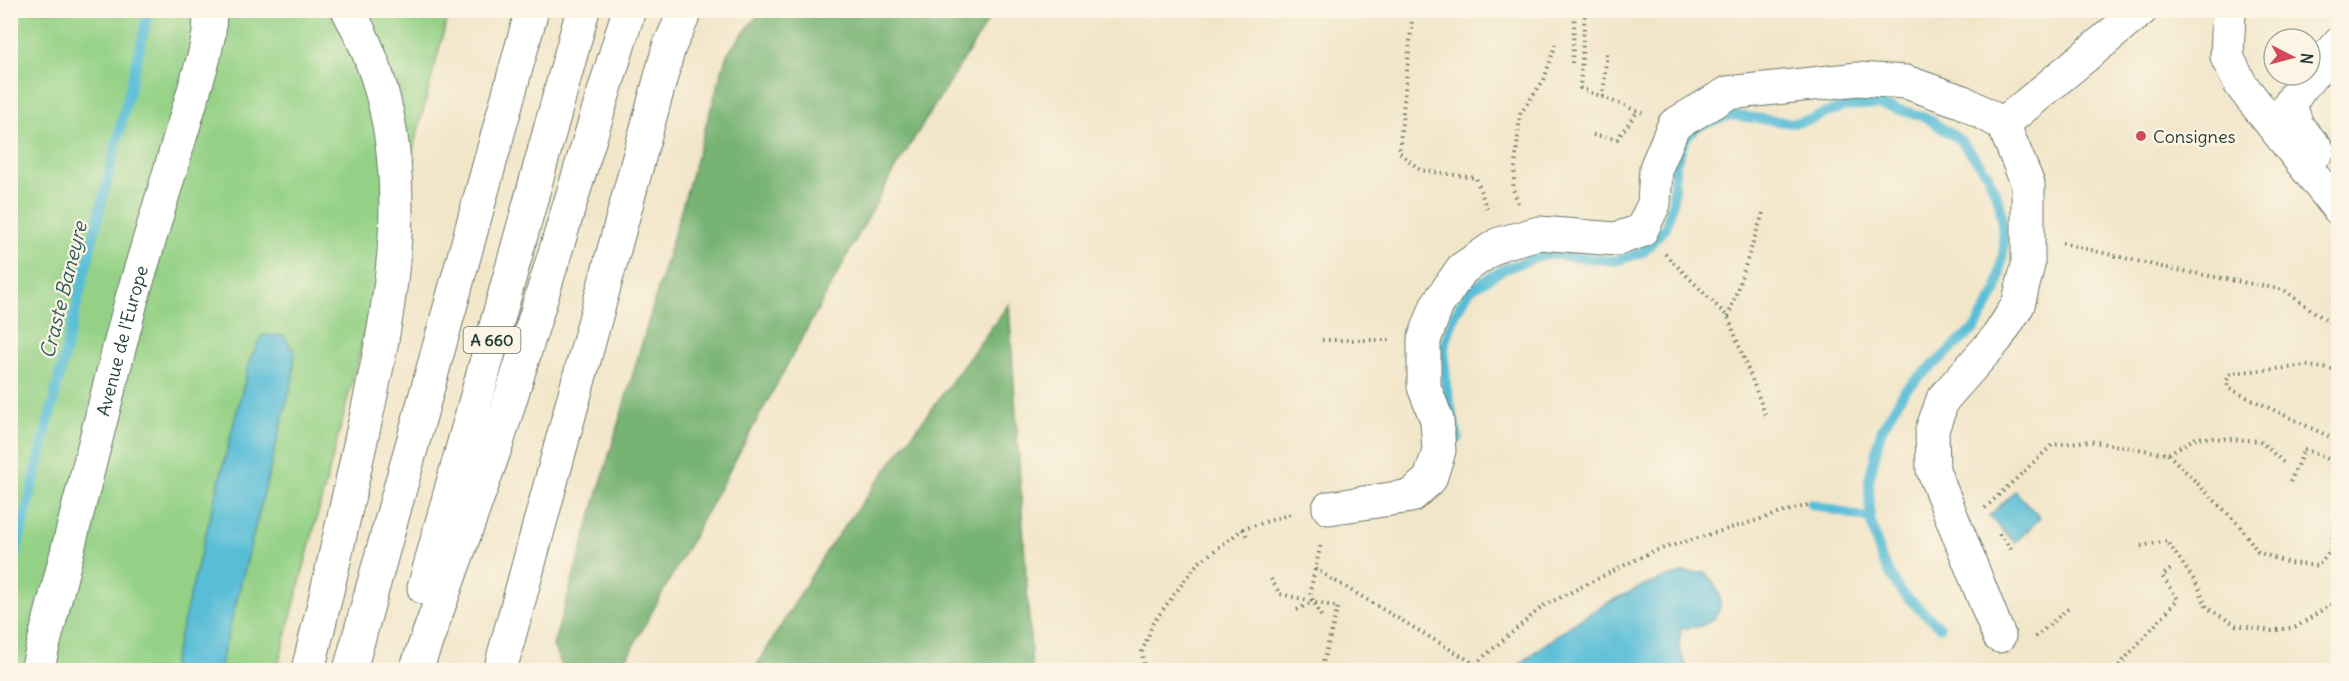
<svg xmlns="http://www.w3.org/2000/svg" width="2349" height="681" font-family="Delius,sans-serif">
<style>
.green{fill:#94d186;stroke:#5a875d;stroke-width:1.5}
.forest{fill:#77b373;stroke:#4b7854;stroke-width:1.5}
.water{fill:#58bdd7;stroke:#3c7d86;stroke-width:1.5}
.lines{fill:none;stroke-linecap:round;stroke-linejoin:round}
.stream{stroke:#58bdd7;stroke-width:10}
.minor-casing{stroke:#697868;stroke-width:35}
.highway-casing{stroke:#697868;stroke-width:35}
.path{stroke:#697868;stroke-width:4;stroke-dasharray:1.5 4.5;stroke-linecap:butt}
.minor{stroke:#fff;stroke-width:33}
.highway{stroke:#fff;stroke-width:33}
.poi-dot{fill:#d1495b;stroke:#fcf5e5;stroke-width:2}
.labels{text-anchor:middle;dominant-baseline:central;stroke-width:4.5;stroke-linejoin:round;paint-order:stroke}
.shield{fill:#fcf5e5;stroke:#617469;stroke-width:1.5}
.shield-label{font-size:16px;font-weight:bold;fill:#1f3d34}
.poi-label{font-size:18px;fill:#1f3d34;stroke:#fcf5e5;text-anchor:start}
.street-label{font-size:18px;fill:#1f3d34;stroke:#fcf5e5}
.water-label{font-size:20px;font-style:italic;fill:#2d5d5d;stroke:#fcf5e5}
</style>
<rect width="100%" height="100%" fill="#fcf5e5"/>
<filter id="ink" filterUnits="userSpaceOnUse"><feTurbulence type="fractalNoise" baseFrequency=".0167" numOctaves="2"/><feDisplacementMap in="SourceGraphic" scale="12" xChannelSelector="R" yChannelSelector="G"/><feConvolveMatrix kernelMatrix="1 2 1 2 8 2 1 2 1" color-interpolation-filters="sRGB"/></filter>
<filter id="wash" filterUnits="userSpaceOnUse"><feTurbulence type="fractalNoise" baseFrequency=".008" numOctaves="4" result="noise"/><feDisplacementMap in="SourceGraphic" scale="24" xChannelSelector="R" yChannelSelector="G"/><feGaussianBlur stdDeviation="1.35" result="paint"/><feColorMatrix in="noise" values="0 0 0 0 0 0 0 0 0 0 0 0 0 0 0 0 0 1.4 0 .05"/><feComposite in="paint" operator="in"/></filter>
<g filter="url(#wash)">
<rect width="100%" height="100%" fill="#f2e6c9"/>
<polygon class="green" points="10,11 449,11 277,670 11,670"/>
<g class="forest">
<polygon points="761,11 994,11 893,172 620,670 564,670 553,646 727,54"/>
<polygon points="1009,304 1032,670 754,670 827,550"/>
</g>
<g class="water">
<polygon points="262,335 284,336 295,353 293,378 219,670 171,670 250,360"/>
<polygon points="2015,491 2040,518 2015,543 1989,516"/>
<path d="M 1685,572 L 1705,573 C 1733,600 1721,630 1681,628 L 1679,649 L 1688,670 L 1513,670 C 1567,625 1617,590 1685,572 Z"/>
</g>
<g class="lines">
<g class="stream">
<polyline points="1458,438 1446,386 1444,347 1455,314 1470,290 1504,269 1546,254 1616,261 1643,252 1666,227 1673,201 1675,165 1685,139 1698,126 1730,115 1793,123 1809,120 1844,106 1878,104 1925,117 1960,140 1987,173 2000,204 2004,247 1997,290 1975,328 1905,390 1881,431 1869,480 1870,519 1882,560 1901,592 1940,627"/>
<polyline points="1811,504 1870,519"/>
<polyline points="10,578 149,10"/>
</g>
</g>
</g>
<g filter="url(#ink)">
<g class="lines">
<defs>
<g id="minor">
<polyline points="2229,10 2227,57 2241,85 2338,208"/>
<polyline points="2003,124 2141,10"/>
<polyline points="2318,151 2297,126 2290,104 2299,90 2338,44"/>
<polyline points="1329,508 1411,496 1430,479 1439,451 1437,420 1424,387 1424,340 1437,305 1462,269 1499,244 1539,233 1616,239 1641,231 1654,204 1656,168 1674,125 1728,93 1858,79 1906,82 1963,102 2003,124 2028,184 2028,265 2018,305 1997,338 1943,399 1932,430 1933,470 1999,636"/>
<path id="s1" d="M 37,670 L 132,298 L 204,57 L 209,33 L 210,10"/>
<polyline points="500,670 669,47 686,10"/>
</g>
<g id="highway">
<polyline points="424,588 583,10"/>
<path d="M 308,670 C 326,597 343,523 359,449 C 392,303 427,148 348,10"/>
<polyline points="350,670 532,10"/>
<polyline points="416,670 497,443 629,10"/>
</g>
</defs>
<use href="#minor" class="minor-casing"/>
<use href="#highway" class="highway-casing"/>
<g class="path">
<polyline points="1413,10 1399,152 1420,170 1476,178 1488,212"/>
<polyline points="1585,10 1580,88 1642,113"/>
<polyline points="1572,63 1575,10"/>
<polyline points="1603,97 1607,50"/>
<polyline points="1593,135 1617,139 1638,111"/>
<polyline points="1518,203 1513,189 1520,114 1544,80 1556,43"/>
<polyline points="2062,243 2162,267 2284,290 2338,329"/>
<polyline points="1665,254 1728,317 1766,416"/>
<polyline points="1728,317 1763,213"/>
<polyline points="1322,340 1390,340"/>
<polyline points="2338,370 2308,366 2231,373 2227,380 2228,388 2330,437 2338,445"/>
<polyline points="2168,454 2240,526 2258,552 2289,563 2318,566 2331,550 2335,521"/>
<polyline points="2290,482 2304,449 2328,459 2338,466"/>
<polyline points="1985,508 2052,445 2089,441 2168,454 2197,437 2260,441 2285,464"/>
<polyline points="1243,529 1248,539"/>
<polyline points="1999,534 2013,551"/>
<polyline points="2141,546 2167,541 2198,586 2207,608 2236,625 2271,631 2296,627 2338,600"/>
<polyline points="1315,569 1475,664 1543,606 1651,552 1811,504"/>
<polyline points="1271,579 1280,594 1338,607 1321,670"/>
<polyline points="1297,610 1312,602"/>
<polyline points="1321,616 1313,601 1310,592 1321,543"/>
<polyline points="2035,637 2070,607"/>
<polyline points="1144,670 1142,652 1153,623 1197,564 1243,529 1294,513"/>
<polyline points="1470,670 1475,664"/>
<polyline points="2115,670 2178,599 2162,576 2172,568"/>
</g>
<use href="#minor" class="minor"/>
<use href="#highway" class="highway"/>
</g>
</g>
<circle class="poi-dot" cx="2141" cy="136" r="6"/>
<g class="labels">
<rect class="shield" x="463.5" y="327" width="57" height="26" rx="4.5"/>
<g class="shield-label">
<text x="492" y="340">A 660</text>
</g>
<g class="poi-label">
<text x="2153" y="136">Consignes</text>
</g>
<g class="street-label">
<text stroke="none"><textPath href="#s1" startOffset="340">Avenue de l'Europe</textPath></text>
</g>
<g class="water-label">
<text transform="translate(63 290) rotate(-76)">Craste Baneyre</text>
</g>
</g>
<rect width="2349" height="681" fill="none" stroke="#fcf5e5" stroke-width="36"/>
<g transform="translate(2292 57) rotate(96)"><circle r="28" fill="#fcf5e5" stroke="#a4ab9e" stroke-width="1.5"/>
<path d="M0-4.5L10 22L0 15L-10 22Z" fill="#d1495b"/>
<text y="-9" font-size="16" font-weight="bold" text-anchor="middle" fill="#1f3d34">N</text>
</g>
</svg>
